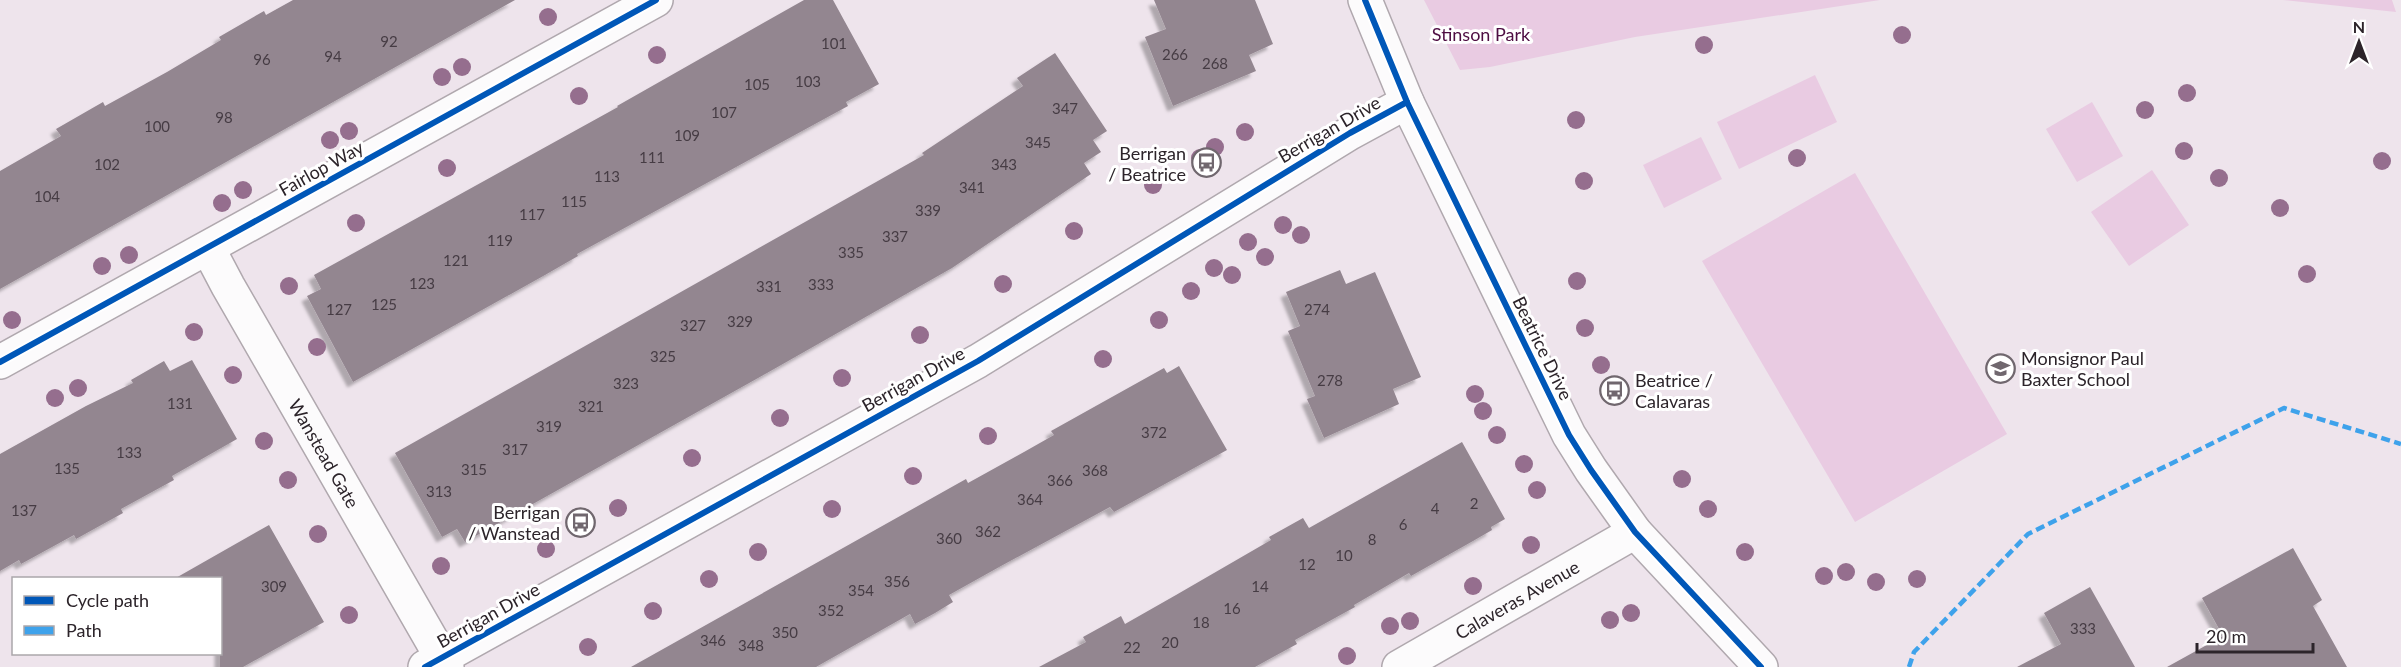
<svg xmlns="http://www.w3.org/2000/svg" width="2401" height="667" font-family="Lato,sans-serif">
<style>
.green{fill:#e9cbe2}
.building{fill:#938690;filter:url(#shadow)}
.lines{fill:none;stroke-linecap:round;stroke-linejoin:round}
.minor-casing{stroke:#b0a8ae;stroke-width:36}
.tertiary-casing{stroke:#b0a8ae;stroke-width:36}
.minor{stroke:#fcfbfc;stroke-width:33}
.tertiary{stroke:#fcfbfc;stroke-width:33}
.quiet{stroke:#3ea2eb;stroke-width:4.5;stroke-dasharray:9 4.5;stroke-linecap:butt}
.cycleway-casing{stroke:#fff;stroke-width:10}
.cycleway{stroke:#0057b8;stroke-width:6}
.tree{fill:#956e8e}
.labels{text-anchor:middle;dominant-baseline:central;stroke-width:6;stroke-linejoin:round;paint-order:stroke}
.number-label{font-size:15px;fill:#463c44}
.park-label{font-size:18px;fill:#4d0d42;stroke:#fff}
.street-label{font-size:18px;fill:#2c242a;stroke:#fff}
.poi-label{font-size:18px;fill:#2c242a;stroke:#fff;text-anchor:end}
</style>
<defs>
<filter id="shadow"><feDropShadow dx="-5.5" dy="5.5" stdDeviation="1.5" flood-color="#0004"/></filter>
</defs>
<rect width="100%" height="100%" fill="#eee4ec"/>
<g class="green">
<polygon points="1424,0 1880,0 1635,37 1490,67 1460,70"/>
<polygon points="2283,0 2392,0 2396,12"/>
<polygon points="1815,75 1837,122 1739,169 1717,122"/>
<polygon points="2092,102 2123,156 2077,182 2046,129"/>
<polygon points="1701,137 1722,179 1664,208 1643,165"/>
<polygon points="2152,170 2189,225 2129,266 2091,212"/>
<polygon points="1855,173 2007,434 1855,522 1702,261"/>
</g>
<g class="building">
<polygon points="293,0 515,0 0,289 0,171 61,136 56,129 103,102 105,106 167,72 221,40 219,37 264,11 266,15"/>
<polygon points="804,0 833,0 879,84 846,102 848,106 577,254 578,256 545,275 353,382 307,296 321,289 314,275 618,107 617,106"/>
<polygon points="1154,0 1255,0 1273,44 1249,55 1256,71 1173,106 1145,37 1166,29"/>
<polygon points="1055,53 1107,131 1093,140 1101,152 1084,163 1091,174 952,268 767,373 465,542 457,529 442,537 395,453 924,155 922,153 1023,86 1017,78"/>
<polygon points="1340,270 1346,284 1375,272 1421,377 1393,389 1399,404 1324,438 1307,399 1315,396 1288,331 1300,326 1286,292"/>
<polygon points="192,360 237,439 172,476 174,480 121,509 123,513 76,539 74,535 21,564 19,560 0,571 0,454 86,406 133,383 131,380 164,361 170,371"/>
<polygon points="1179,366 1227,450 1114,512 1110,507 1001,566 949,595 953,602 935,613 915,624 910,614 816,667 631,667 966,479 968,483 1024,452 1054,435 1051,431 1094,407 1164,368 1167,373"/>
<polygon points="1462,442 1505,519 1491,527 1492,530 1473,541 1411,576 1409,573 1354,605 1355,607 1295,640 1297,644 1255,667 1039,667 1086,642 1083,637 1121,616 1125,624 1176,595 1271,540 1269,537 1303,518 1309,528"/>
<polygon points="269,525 324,622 243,667 220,667 220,579 174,579"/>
<polygon points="2293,548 2322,600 2313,606 2347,667 2167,667 2223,636 2202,598"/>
<polygon points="2090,587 2135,667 2017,667 2061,644 2044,613"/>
</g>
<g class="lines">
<defs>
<g id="minor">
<path id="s1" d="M 208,248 L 228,286 L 447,667"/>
<polyline points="0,362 656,0"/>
<path id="s2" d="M 1399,667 L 1635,532"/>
</g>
<g id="tertiary">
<polyline points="1365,0 1407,102 1569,435 1591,470 1635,532 1761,667"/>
<polyline points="425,667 978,361 1350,133 1407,102"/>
</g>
</defs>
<use href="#minor" class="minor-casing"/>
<use href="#tertiary" class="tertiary-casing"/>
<use href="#minor" class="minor"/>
<use href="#tertiary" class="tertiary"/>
<polyline class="quiet" points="1909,667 1914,652 2028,534 2284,408 2401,444"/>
<defs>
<g id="cycleway">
<polyline points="1365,0 1407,102 1569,435 1591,470 1635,532 1761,667"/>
<polyline points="0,362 656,0"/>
<polyline points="425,667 978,361 1350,133 1407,102"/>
</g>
</defs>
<use href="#cycleway" class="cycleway-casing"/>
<use href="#cycleway" class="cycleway"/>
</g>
<g class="tree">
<circle cx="548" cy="17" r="9"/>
<circle cx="1902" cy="35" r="9"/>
<circle cx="1704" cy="45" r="9"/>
<circle cx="657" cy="55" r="9"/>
<circle cx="462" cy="67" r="9"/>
<circle cx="442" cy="77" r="9"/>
<circle cx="2187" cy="93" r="9"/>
<circle cx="579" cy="96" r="9"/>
<circle cx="2145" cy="110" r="9"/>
<circle cx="1576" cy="120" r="9"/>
<circle cx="349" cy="131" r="9"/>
<circle cx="1245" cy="132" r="9"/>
<circle cx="330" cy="140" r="9"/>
<circle cx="1215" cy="147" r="9"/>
<circle cx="2184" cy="151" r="9"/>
<circle cx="1200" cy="158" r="9"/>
<circle cx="1797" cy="158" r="9"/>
<circle cx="2382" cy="161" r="9"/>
<circle cx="447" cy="168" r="9"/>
<circle cx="2219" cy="178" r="9"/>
<circle cx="1584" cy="181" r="9"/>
<circle cx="1153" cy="185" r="9"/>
<circle cx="243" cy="190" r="9"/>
<circle cx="222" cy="203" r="9"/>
<circle cx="2280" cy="208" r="9"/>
<circle cx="356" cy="223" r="9"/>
<circle cx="1283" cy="225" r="9"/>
<circle cx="1074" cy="231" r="9"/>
<circle cx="1301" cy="235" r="9"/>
<circle cx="1248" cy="242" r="9"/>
<circle cx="129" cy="255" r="9"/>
<circle cx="1265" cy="257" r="9"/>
<circle cx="102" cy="266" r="9"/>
<circle cx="1214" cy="268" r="9"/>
<circle cx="2307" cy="274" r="9"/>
<circle cx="1232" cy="275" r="9"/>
<circle cx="1577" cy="281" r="9"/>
<circle cx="1003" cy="284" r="9"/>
<circle cx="289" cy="286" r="9"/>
<circle cx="1191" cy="291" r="9"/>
<circle cx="12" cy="320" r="9"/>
<circle cx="1159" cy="320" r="9"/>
<circle cx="1585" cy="328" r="9"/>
<circle cx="194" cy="332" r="9"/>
<circle cx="920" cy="335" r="9"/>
<circle cx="317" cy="347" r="9"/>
<circle cx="1103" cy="359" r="9"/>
<circle cx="1601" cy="365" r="9"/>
<circle cx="233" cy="375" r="9"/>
<circle cx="842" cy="378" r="9"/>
<circle cx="78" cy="388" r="9"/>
<circle cx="1475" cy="394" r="9"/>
<circle cx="55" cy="398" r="9"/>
<circle cx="1483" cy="411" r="9"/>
<circle cx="780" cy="418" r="9"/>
<circle cx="1497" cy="435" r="9"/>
<circle cx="988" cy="436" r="9"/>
<circle cx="264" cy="441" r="9"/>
<circle cx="692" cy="458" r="9"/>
<circle cx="1524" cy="464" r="9"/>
<circle cx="913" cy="476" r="9"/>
<circle cx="1682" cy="479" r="9"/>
<circle cx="288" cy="480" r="9"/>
<circle cx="1537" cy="490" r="9"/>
<circle cx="618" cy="508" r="9"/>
<circle cx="832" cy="509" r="9"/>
<circle cx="1708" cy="509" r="9"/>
<circle cx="318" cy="534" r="9"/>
<circle cx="1531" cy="545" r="9"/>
<circle cx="546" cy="549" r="9"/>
<circle cx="758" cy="552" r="9"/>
<circle cx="1745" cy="552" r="9"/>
<circle cx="441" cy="566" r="9"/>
<circle cx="1846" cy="572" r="9"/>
<circle cx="1824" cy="576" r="9"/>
<circle cx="709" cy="579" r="9"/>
<circle cx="1917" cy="579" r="9"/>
<circle cx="1876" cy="582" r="9"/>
<circle cx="1473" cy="586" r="9"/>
<circle cx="653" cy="611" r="9"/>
<circle cx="1631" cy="613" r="9"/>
<circle cx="349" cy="615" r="9"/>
<circle cx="1610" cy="620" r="9"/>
<circle cx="1410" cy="621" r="9"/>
<circle cx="1390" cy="626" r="9"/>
<circle cx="588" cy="647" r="9"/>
<circle cx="1347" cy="656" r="9"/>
</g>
<defs>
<symbol id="bus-ring" viewBox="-11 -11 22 22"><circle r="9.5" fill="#fff" stroke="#70676e" stroke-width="1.5"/><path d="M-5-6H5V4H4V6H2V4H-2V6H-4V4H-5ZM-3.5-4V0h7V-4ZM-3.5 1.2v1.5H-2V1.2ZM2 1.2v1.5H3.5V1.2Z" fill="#70676e"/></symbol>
<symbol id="school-ring" viewBox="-11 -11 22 22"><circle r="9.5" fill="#fff" stroke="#70676e" stroke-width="1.5"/><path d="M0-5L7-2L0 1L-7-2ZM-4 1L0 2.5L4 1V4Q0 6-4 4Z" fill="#70676e"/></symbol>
</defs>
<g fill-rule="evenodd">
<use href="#bus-ring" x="1190" y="146" width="33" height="33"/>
<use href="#school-ring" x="1984" y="352" width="33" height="33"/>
<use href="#bus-ring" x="1598" y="374" width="33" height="33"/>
<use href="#bus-ring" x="564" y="506" width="33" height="33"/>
</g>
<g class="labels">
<g class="number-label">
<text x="389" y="41">92</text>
<text x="834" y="43">101</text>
<text x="1175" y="54">266</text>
<text x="333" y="56">94</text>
<text x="262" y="59">96</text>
<text x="1215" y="63">268</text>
<text x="808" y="81">103</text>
<text x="757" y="84">105</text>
<text x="1065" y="108">347</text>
<text x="724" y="112">107</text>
<text x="224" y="117">98</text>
<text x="157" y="126">100</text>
<text x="687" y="135">109</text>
<text x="1038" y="142">345</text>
<text x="652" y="157">111</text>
<text x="107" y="164">102</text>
<text x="1004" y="164">343</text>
<text x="607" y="176">113</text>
<text x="972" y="187">341</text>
<text x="47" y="196">104</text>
<text x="574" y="201">115</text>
<text x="928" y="210">339</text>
<text x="532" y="214">117</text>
<text x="895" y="236">337</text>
<text x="500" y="240">119</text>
<text x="851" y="252">335</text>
<text x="456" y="260">121</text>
<text x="422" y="283">123</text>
<text x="821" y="284">333</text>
<text x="769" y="286">331</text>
<text x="384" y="304">125</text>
<text x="339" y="309">127</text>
<text x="1317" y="309">274</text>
<text x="740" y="321">329</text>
<text x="693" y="325">327</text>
<text x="663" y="356">325</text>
<text x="1330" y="380">278</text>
<text x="626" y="383">323</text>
<text x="180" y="403">131</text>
<text x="591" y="406">321</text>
<text x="549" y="426">319</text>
<text x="1154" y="432">372</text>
<text x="515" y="449">317</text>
<text x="129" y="452">133</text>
<text x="67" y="468">135</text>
<text x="474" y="469">315</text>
<text x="1095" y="470">368</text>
<text x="1060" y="480">366</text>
<text x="439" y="491">313</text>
<text x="1030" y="499">364</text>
<text x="1474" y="503">2</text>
<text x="1435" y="508">4</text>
<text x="24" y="510">137</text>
<text x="1403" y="524">6</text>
<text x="988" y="531">362</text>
<text x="949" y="538">360</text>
<text x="1372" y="539">8</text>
<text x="1344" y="555">10</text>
<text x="1307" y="564">12</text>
<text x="897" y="581">356</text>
<text x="274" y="586">309</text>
<text x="1260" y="586">14</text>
<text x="861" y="590">354</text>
<text x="1232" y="608">16</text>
<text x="831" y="610">352</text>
<text x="1201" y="622">18</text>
<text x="2083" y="628">333</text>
<text x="785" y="632">350</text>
<text x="713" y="640">346</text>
<text x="1170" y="642">20</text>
<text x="751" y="645">348</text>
<text x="1132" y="647">22</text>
</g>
<g class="park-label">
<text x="1481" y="34">Stinson Park</text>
</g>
<g class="street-label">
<text transform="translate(1329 129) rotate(-30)">Berrigan Drive</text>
<text transform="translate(321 168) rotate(-29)">Fairlop Way</text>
<text transform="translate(1543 348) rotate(64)">Beatrice Drive</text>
<text transform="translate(913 379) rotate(-29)">Berrigan Drive</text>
<text stroke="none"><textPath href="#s1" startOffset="236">Wanstead Gate</textPath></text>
<text stroke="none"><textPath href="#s2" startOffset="136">Calaveras Avenue</textPath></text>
<text transform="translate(488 615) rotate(-29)">Berrigan Drive</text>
</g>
<g class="poi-label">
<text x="1186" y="153">Berrigan<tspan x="1186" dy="21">/ Beatrice</tspan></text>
<text x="2021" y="358" text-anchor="start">Monsignor Paul<tspan x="2021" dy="21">Baxter School</tspan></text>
<text x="1635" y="380" text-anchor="start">Beatrice /<tspan x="1635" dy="21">Calavaras</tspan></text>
<text x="560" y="512">Berrigan<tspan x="560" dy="21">/ Wanstead</tspan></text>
</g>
</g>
<rect x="12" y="577" width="210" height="78" fill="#ffffff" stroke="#aba7aa" stroke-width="1.5"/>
<rect x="24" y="596" width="30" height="9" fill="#0057b8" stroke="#aba7aa" stroke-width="1.5"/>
<text x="66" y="607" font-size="18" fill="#2c242a">Cycle path</text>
<rect x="24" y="626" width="30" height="9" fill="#3ea2eb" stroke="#aba7aa" stroke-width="1.5"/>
<text x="66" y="637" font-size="18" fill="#2c242a">Path</text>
<g transform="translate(2359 42)" stroke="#ffffff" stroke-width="4.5" paint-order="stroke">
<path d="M0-4.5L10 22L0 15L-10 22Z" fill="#2c242a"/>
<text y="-9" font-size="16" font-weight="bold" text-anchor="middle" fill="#2c242a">N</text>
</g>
<path d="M2197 643v9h116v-9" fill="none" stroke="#2c242a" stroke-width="3"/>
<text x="2206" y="643" font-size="18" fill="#2c242a" stroke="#ffffff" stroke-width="4.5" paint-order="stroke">20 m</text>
</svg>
